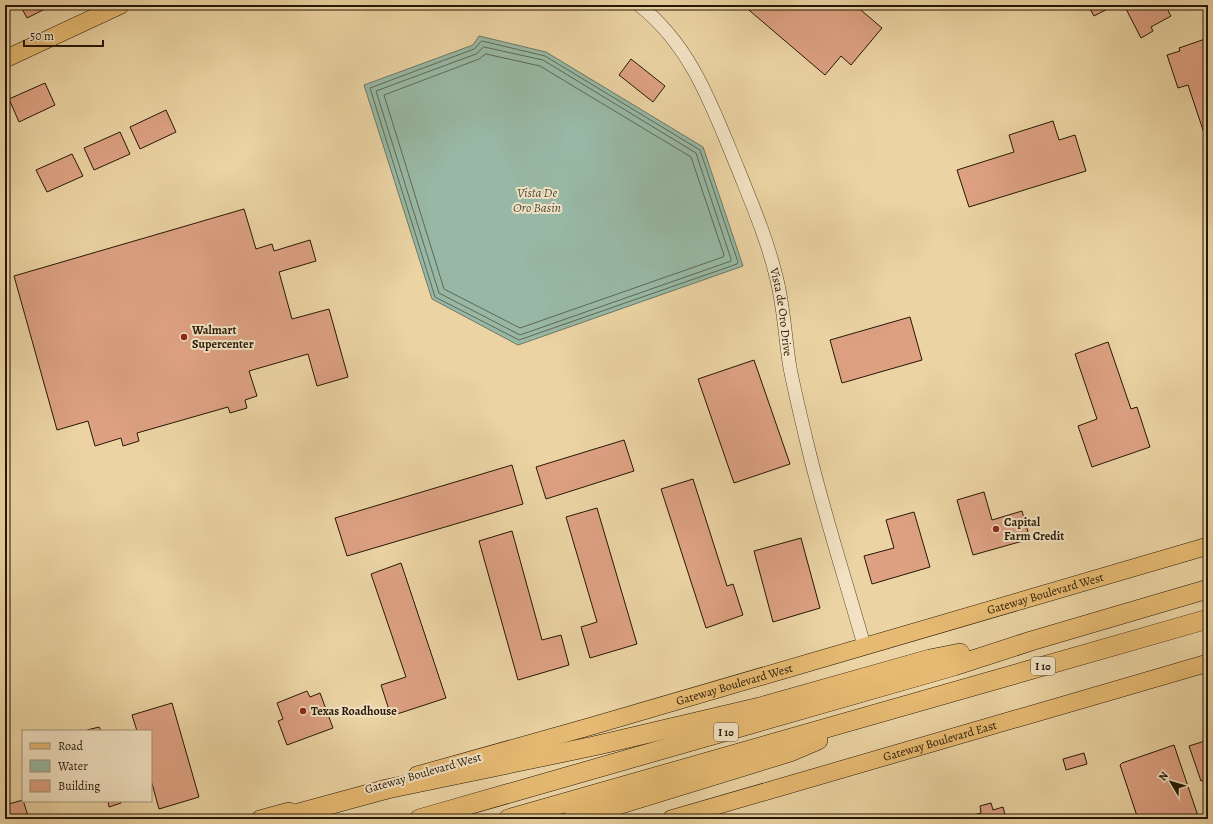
<svg xmlns="http://www.w3.org/2000/svg" width="1213" height="824" font-family="Alegreya,serif">
<style>
.water{fill:#98b8a5;stroke:#6a7865}
.lines{fill:none;stroke-linecap:round;stroke-linejoin:round}
.shore{stroke:#5e6855;stroke-width:1}
.building{fill:#dda182;stroke:#251705}
.minor-casing{stroke:#56462c;stroke-width:14}
.major-casing{stroke:#251705;stroke-width:18}
.highway-casing{stroke:#251705;stroke-width:20}
.minor{stroke:#f2e2c3;stroke-width:13}
.major{stroke:#e6ba72;stroke-width:17}
.highway{stroke:#e6ba72;stroke-width:19}
.poi-dot{fill:#8f2418;stroke:#f2e2c3;stroke-width:1.5}
.labels{text-anchor:middle;dominant-baseline:central;stroke-width:4;stroke-linejoin:round;paint-order:stroke}
.shield{fill:#f2e2c3;stroke:#62543e;stroke-width:1}
.shield-label{font-size:11px;font-weight:bold;fill:#251705}
.street-label{font-size:12px;fill:#251705;stroke:#f2e2c3}
.poi-label{font-size:12px;font-weight:bold;fill:#251705;stroke:#f2e2c3;text-anchor:start}
.water-label{font-size:13px;font-style:italic;fill:#4d4f3d;stroke:#f2e2c3}
</style>
<rect width="100%" height="100%" fill="#ebd3a3"/>
<filter id="stains"><feTurbulence type="fractalNoise" baseFrequency=".005" numOctaves="4"/><feColorMatrix values="0 0 0 0 .2 0 0 0 0 .09 0 0 0 0 .02 0 0 0 .5 -.17"/></filter>
<radialGradient id="worn" r=".72"><stop offset=".6" stop-color="#630" stop-opacity="0"/><stop offset="1" stop-color="#630" stop-opacity=".3"/></radialGradient>
<polygon class="water" points="479,36 546,52 703,147 743,266 518,345 432,299 364,85 473,45"/>
<g class="lines">
<g class="shore">
<polygon points="482,41 545,56 700,150 738,262 737,264 519,340 435,297 370,88 474,49"/>
<polygon points="484,47 543,60 696,153 731,259 731,261 520,335 439,293 376,91 476,54"/>
<polygon points="486,54 540,66 691,157 724,255 723,257 520,328 444,289 384,95 479,59"/>
</g>
</g>
<g class="building">
<polygon points="20,5 53,5 27,18"/>
<polygon points="743,5 855,5 882,28 851,65 841,56 825,75"/>
<polygon points="1088,5 1115,5 1094,16"/>
<polygon points="1124,5 1165,5 1171,16 1151,27 1153,31 1141,38"/>
<polygon points="1208,38 1208,145 1188,85 1178,88 1167,55 1180,51 1179,48"/>
<polygon points="631,59 665,86 653,102 619,75"/>
<polygon points="45,83 55,105 19,122 9,99"/>
<polygon points="166,110 176,132 140,149 130,127"/>
<polygon points="1053,121 1059,140 1075,135 1086,171 969,207 957,170 1014,152 1009,135"/>
<polygon points="120,132 130,154 94,170 84,148"/>
<polygon points="72,154 83,176 47,192 36,170"/>
<polygon points="244,209 256,249 272,244 274,251 310,240 316,261 279,272 292,319 329,309 348,377 317,386 308,354 249,371 257,396 245,400 247,408 230,413 228,407 137,433 139,441 123,446 121,438 95,446 88,421 57,430 14,276"/>
<polygon points="910,317 922,360 842,383 830,340"/>
<polygon points="1108,342 1131,409 1137,407 1150,447 1092,467 1078,426 1097,419 1075,354"/>
<polygon points="754,360 790,464 734,483 698,379"/>
<polygon points="624,440 634,471 546,499 536,467"/>
<polygon points="512,465 523,504 347,556 335,518"/>
<polygon points="693,479 727,586 733,584 743,615 706,628 661,489"/>
<polygon points="984,492 992,520 1022,511 1030,539 973,555 957,500"/>
<polygon points="597,508 637,644 590,658 581,627 597,622 566,517"/>
<polygon points="914,512 930,567 872,584 864,556 894,548 886,520"/>
<polygon points="512,531 542,640 561,635 569,665 518,680 479,541"/>
<polygon points="801,538 820,608 773,622 754,551"/>
<polygon points="401,563 446,698 391,716 381,685 406,677 371,574"/>
<polygon points="307,691 310,697 320,693 333,728 287,745 278,721 283,719 277,703"/>
<polygon points="172,703 199,797 159,809 151,780 151,731 137,731 132,715"/>
<polygon points="99,727 101,731 88,731 87,730"/>
<polygon points="1208,740 1208,779 1201,781 1189,746"/>
<polygon points="1174,745 1199,819 1134,819 1137,816 1120,765 1122,763"/>
<polygon points="1084,753 1087,764 1066,770 1063,759"/>
<polygon points="23,800 29,819 5,819 5,805"/>
<polygon points="108,801 121,801 121,803 109,807"/>
<polygon points="991,803 993,810 1003,807 1006,819 959,819 981,813 980,806"/>
</g>
<g class="lines">
<defs>
<g id="minor">
<path id="s1" d="M 639,5 C 692,46 713,109 738,169 C 752,204 767,239 776,276 C 784,306 785,338 790,368 C 795,393 801,418 807,443 C 823,511 845,578 864,645"/>
</g>
<g id="major">
<polyline points="5,59 121,5"/>
<path id="s2" d="M 417,775 L 592,726 L 1208,546"/>
<polyline points="260,819 289,811"/>
<path id="s3" d="M 671,819 L 1208,663"/>
</g>
<g id="highway">
<polyline points="277,819 387,789 594,746 760,707 930,659 960,653"/>
<polyline points="419,819 954,666 1031,641 1208,589"/>
<polyline points="508,819 1208,619"/>
<polyline points="572,819 790,752 818,740"/>
</g>
</defs>
<use href="#minor" class="minor-casing"/>
<use href="#major" class="major-casing"/>
<use href="#highway" class="highway-casing"/>
<use href="#minor" class="minor"/>
<use href="#major" class="major"/>
<use href="#highway" class="highway"/>
</g>
<g class="poi-dot">
<circle cx="184" cy="337" r="4"/>
<circle cx="996" cy="529" r="4"/>
<circle cx="303" cy="711" r="4"/>
</g>
<g class="labels">
<g class="shield">
<rect x="1031" y="657" width="24" height="18" rx="3"/>
<rect x="714" y="723" width="24" height="18" rx="3"/>
</g>
<g class="shield-label">
<text x="1043" y="666">I 10</text>
<text x="726" y="732">I 10</text>
</g>
<g class="street-label">
<text stroke="none"><textPath href="#s1" startOffset="344">Vista de Oro Drive</textPath></text>
<text stroke="none"><textPath href="#s2" startOffset="654">Gateway Boulevard West</textPath></text>
<text stroke="none"><textPath href="#s2" startOffset="330">Gateway Boulevard West</textPath></text>
<text stroke="none"><textPath href="#s3" startOffset="280">Gateway Boulevard East</textPath></text>
<text transform="translate(423 773) rotate(-16)">Gateway Boulevard West</text>
</g>
<g class="poi-label">
<text x="192" y="330">Walmart<tspan x="192" dy="14">Supercenter</tspan></text>
<text x="1004" y="522">Capital<tspan x="1004" dy="14">Farm Credit</tspan></text>
<text x="311" y="711">Texas Roadhouse</text>
</g>
<g class="water-label">
<text x="537" y="192">Vista De<tspan x="537" dy="15">Oro Basin</tspan></text>
</g>
</g>
<rect width="1213" height="824" fill="none" stroke="#ebd3a3" stroke-width="20"/>
<rect x="6" y="6" width="1201" height="812" fill="none" stroke="#251705" stroke-width="2"/>
<rect x="10" y="10" width="1193" height="804" fill="none" stroke="#251705"/>
<rect x="22" y="730" width="130" height="72" fill="#f2e2c3" stroke="#a09177"/>
<rect x="30" y="743" width="20" height="6" fill="#e6ba72" stroke="#a09177"/>
<text x="58" y="750" font-size="12" fill="#251705">Road</text>
<rect x="30" y="760" width="20" height="12" fill="#98b8a5" stroke="#a09177"/>
<text x="58" y="770" font-size="12" fill="#251705">Water</text>
<rect x="30" y="780" width="20" height="12" fill="#dda182" stroke="#a09177"/>
<text x="58" y="790" font-size="12" fill="#251705">Building</text>
<g transform="translate(1171 782) rotate(308)" stroke="#f2e2c3" stroke-width="3" paint-order="stroke">
<path d="M0-3L7 15L0 10L-7 15Z" fill="#251705"/>
<text y="-6" font-size="11" font-weight="bold" text-anchor="middle" fill="#251705">N</text>
</g>
<path d="M24 40v6h79v-6" fill="none" stroke="#251705" stroke-width="2"/>
<text x="30" y="40" font-size="12" fill="#251705" stroke="#f2e2c3" stroke-width="3" paint-order="stroke">50 m</text>
<rect width="100%" height="100%" filter="url(#stains)"/>
<rect width="100%" height="100%" fill="url(#worn)"/>
</svg>
